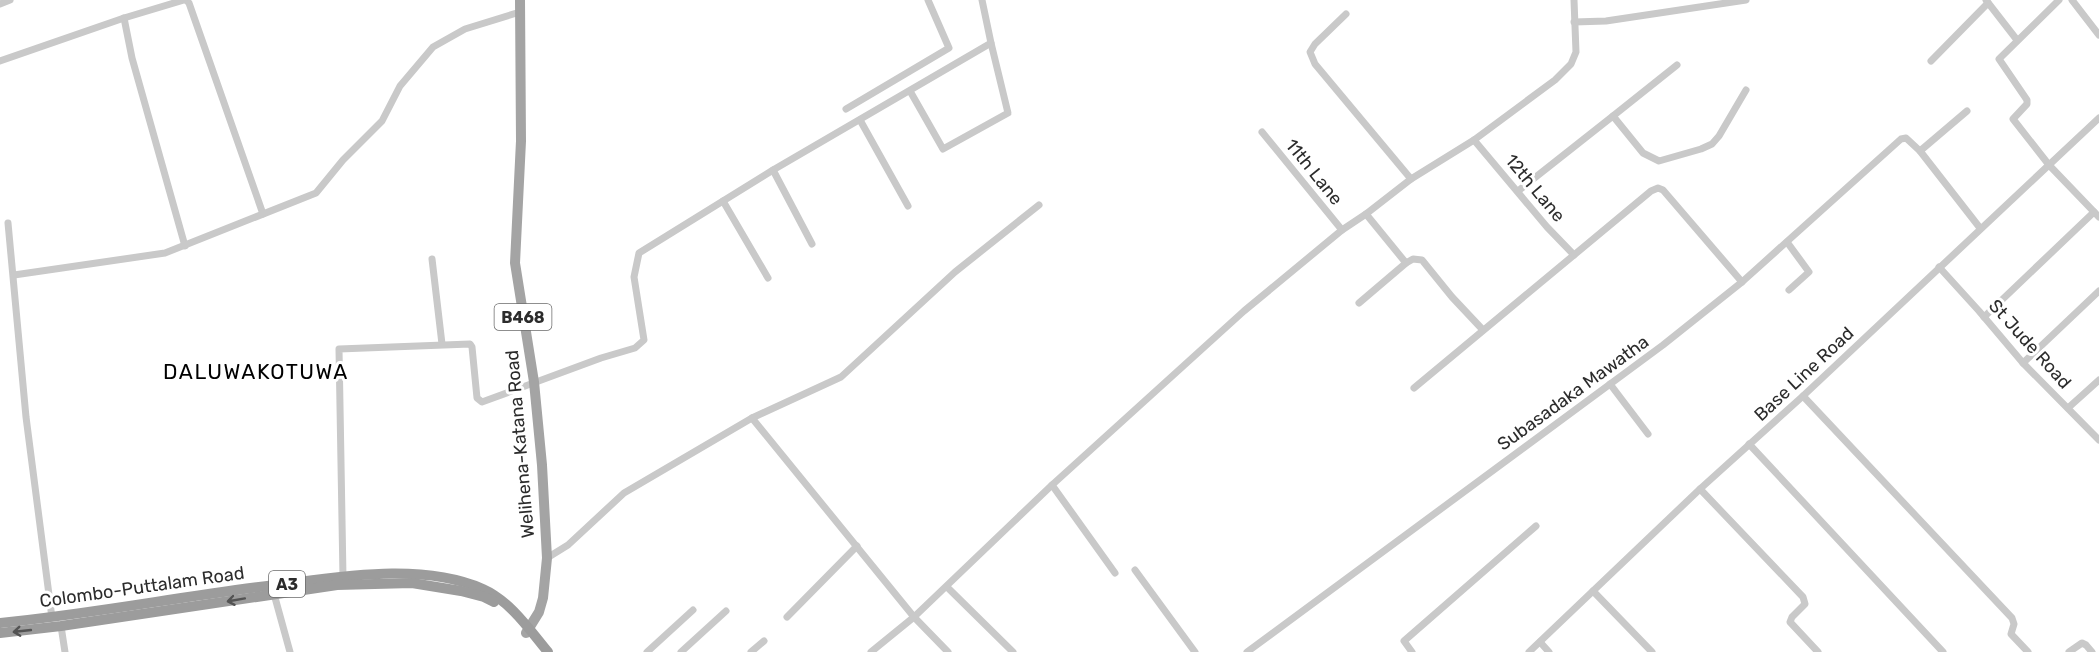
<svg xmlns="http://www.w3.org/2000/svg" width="2099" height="652" font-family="Rubik,sans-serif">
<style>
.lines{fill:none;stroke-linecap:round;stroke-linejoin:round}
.minor{stroke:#c9c9c9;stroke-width:7}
.primary{stroke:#a4a4a4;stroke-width:10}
.trunk{stroke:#9c9c9c;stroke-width:10}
.oneway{stroke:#535353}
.labels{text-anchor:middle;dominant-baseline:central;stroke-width:6;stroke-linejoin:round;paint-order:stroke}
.shield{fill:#fff;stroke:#6b6b6b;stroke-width:1.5}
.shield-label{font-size:16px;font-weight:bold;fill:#2c2c2c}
.street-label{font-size:18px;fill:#2c2c2c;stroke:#fff}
.quarter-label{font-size:21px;letter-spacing:1.5px;fill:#000;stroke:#fff}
</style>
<rect width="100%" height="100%" fill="#fff"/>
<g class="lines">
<g class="minor">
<polyline points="186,0 189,3 263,214"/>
<polyline points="1986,0 2017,40"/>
<polyline points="2059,0 1999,59 2027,100 2027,104 2013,119 2049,165 2099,217"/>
<polyline points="2072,0 2099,35"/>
<polyline points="0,4 10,0"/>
<polyline points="1346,14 1315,44 1310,52 1315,64 1411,179"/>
<polyline points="124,18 132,58 185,246"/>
<polyline points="1574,22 1606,21 1746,0"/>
<polyline points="0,61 124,18 184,0"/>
<polyline points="1931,61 1988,3"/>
<polyline points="910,91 943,149 1008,113 991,43"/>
<polyline points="846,109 949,48 928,0"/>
<polyline points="1613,116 1677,65"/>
<polyline points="860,120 908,206"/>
<polyline points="1262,132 1342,230"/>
<polyline points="1474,140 1547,227 1574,255"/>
<polyline points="1920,151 1967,111"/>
<polyline points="773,170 812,244"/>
<polyline points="1518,191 1613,116 1643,153 1659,161 1701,149 1712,144 1719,136 1746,90"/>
<polyline points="723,201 768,278"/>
<polyline points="1366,214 1406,263 1413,259 1422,260 1452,297 1483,330"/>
<polyline points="8,223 26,417 52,618"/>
<polyline points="1787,242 1809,272 1789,290"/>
<polyline points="432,259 442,344"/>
<polyline points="1939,267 1979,311 2023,363 2099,440"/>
<polyline points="14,275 165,253 316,193 343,160 382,121 400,86 433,47 465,29 520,12"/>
<polyline points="1359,303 1406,263"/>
<polyline points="1984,317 2094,212"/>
<polyline points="2023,363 2099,291"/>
<polyline points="1610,384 1648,434"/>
<polyline points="1414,388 1651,191 1658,188 1663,190 1742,282"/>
<polyline points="1803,396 2012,618 2014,624 2011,634 2028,652"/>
<polyline points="2068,408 2099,380"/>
<polyline points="752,418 914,617 948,652"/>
<polyline points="1749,444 1943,652"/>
<polyline points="1052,485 1115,573"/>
<polyline points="1700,489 1803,597 1805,604 1792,617 1790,622 1818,652"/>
<polyline points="547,558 568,545 624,493 752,418 841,377 955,272 1039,205"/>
<polyline points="1135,570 1195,652"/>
<polyline points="343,577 339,349 470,344 472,347 477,398 482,402 601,358 635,348 644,340 634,277 639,253 773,170 991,43 982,0"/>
<polyline points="947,587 1013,652"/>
<polyline points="1593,591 1652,652"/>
<polyline points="274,594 290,652"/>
<polyline points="787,617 857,546"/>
<polyline points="61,626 65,652"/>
<polyline points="1540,642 1549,652"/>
<polyline points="647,652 693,610"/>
<polyline points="681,652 726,611"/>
<polyline points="751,652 764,641"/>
<polyline points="871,652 914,617 1052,485 1244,311 1342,230 1366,214 1411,179 1474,140 1555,80 1571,64 1576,52 1574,0"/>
<polyline points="1247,652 1663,345 1742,282 1901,139 1906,138 1920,151 1980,228"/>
<polyline points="1412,652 1404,641 1536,526"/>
<polyline points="1529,652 1700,489 1803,396 2099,118"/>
<polyline points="2069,652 2082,643 2086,645 2092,652"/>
</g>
<polyline class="primary" points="520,0 521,141 515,263 534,382 542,465 547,558 543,598 539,612 526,633"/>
<g class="trunk">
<path d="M 0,623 C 92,614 183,596 275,585 C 340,577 421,562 483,589 C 510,601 529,629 548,652"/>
<polyline points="0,633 61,626 337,585 412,583 461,591 484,597 494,602"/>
</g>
</g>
<defs><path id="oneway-shaft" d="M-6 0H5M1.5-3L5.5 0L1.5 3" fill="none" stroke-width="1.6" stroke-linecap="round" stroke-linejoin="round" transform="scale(1.5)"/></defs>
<g class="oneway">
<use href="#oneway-shaft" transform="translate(236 600) rotate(170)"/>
<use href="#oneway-shaft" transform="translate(22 631) rotate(174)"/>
</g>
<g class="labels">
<g class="shield">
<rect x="494.5" y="304" width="57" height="26" rx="4.5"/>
<rect x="269" y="571" width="36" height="26" rx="4.5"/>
</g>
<g class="shield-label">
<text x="523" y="317">B468</text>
<text x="287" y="584">A3</text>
</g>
<g class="street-label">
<text transform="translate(1314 172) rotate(51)">11th Lane</text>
<text transform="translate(1535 188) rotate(50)">12th Lane</text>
<text transform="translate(2030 344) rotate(48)">St Jude Road</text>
<text transform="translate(1804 374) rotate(-43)">Base Line Road</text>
<text transform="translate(1573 393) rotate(-36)">Subasadaka Mawatha</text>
<text transform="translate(520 444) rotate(-95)">Welihena-Katana Road</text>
<text transform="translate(142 587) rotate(-8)">Colombo-Puttalam Road</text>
</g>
<g class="quarter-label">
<text x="256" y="371">DALUWAKOTUWA</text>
</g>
</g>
</svg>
